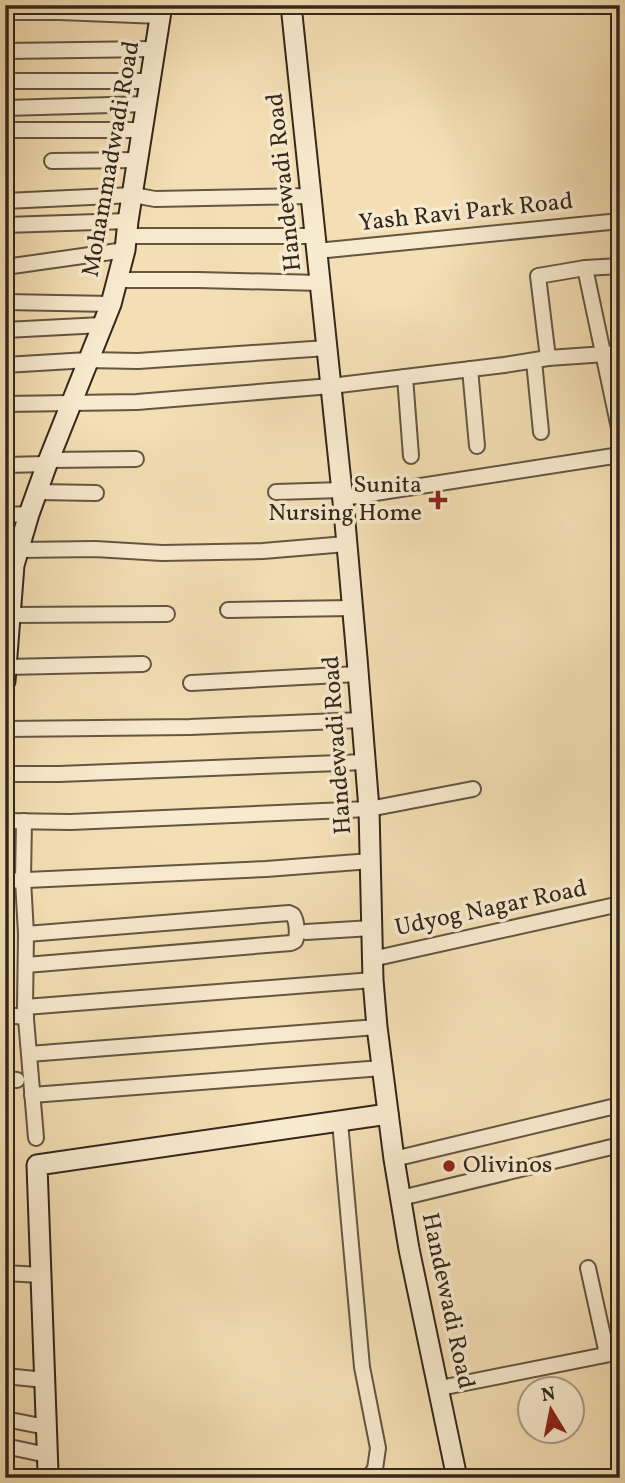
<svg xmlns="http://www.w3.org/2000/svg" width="625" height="1483" font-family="Vollkorn,serif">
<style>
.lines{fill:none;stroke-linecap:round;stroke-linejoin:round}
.street-casing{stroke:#635642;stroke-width:18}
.secondary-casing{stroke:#33281c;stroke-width:23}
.street{stroke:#f8eace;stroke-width:14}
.secondary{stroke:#f8eace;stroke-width:19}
.poi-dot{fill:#8f2418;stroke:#f8eace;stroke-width:2.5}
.labels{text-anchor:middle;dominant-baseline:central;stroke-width:7;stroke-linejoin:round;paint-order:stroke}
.street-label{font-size:24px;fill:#33281c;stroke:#f8eace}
.poi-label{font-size:24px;fill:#33281c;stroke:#f8eace;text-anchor:end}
</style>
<rect width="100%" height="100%" fill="#f4dfb4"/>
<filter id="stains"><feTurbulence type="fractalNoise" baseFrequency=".00286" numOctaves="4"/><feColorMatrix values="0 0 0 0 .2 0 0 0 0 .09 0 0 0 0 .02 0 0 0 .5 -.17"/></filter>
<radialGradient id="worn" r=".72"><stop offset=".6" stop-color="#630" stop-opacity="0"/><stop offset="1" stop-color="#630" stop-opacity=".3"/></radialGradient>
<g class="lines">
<defs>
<g id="street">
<polyline points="5,12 60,12 160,16"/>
<polyline points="5,51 155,49"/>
<polyline points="5,81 150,81"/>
<polyline points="5,108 147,104"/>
<polyline points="5,130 143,130"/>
<polyline points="52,161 138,160"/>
<polyline points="5,201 133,195 155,199 311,196"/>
<polyline points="5,225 128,221"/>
<polyline points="127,236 315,236"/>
<polyline points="317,251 620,221"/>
<polyline points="5,267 125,250"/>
<polyline points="585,268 620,433"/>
<polyline points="118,280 199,280 320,283"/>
<polyline points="5,302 111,304"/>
<polyline points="5,330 102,325"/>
<polyline points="548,358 538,276 585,268 620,266"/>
<polyline points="534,361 541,432"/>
<polyline points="5,365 88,360 138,361 327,348"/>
<polyline points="470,369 477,446"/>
<polyline points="405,377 411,456"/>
<polyline points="5,404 137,402 331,386 504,365 548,358 620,353"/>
<polyline points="49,460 136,459"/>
<polyline points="5,465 47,464"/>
<polyline points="38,492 96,493"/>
<polyline points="276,492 342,490"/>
<polyline points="343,498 620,455"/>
<polyline points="5,515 29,514"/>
<polyline points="18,550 95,549 162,553 263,551 346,544"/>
<polyline points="228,610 352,608"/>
<polyline points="10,615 167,614"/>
<polyline points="6,667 143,664"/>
<polyline points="191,683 358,674"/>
<polyline points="5,729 190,727 362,720"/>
<polyline points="5,774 59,774 365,762"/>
<polyline points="5,821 71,822 369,809 473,789"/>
<polyline points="24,821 23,880 26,934 25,1007 36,1138"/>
<polyline points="5,881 266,869 371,861"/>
<polyline points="306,932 372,928"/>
<path d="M 26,934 L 289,913 L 293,915 C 297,921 298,935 295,941 L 291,943 L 26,965"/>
<polyline points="372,959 620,904"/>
<polyline points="25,1007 373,980"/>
<polyline points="5,1015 26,1017"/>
<polyline points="29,1054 377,1027"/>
<polyline points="5,1079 17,1080"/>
<polyline points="32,1095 382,1068"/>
<polyline points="340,1122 362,1367 378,1448 375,1469 368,1478"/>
<polyline points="394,1159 620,1105"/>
<polyline points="401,1198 620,1145"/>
<polyline points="588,1268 607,1354"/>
<polyline points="5,1273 41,1275"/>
<polyline points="5,1376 45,1380"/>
<polyline points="440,1388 620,1352"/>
<polyline points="5,1419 46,1427"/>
<polyline points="5,1446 47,1455"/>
</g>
<g id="secondary">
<polyline points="291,5 344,511 357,658 369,809 373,980 377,1027 394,1159 409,1249 457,1478"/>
<polyline points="5,681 14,565 29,514 47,464 111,304 125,250 128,221 162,5"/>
<polyline points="46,1478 48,1472 37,1165 388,1114"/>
</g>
</defs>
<use href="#street" class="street-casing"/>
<use href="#secondary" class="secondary-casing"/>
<use href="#street" class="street"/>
<use href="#secondary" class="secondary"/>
</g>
<g class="poi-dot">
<path d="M434.5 489.5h7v7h7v7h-7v7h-7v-7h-7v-7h7z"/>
<circle cx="449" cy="1166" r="7"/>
</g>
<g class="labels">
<g class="street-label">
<text transform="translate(112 159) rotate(-80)">Mohammadwadi Road</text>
<text transform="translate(285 182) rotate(-96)">Handewadi Road</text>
<text transform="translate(466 213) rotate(-6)">Yash Ravi Park Road</text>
<text transform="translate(338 745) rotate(-94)">Handewadi Road</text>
<text transform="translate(491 909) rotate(-12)">Udyog Nagar Road</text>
<text transform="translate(447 1301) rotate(78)">Handewadi Road</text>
</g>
<g class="poi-label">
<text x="422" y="486">Sunita<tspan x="422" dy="28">Nursing Home</tspan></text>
<text x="463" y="1166" text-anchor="start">Olivinos</text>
</g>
</g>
<rect width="625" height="1483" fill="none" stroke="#f4dfb4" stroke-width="28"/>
<rect x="7" y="7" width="611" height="1469" fill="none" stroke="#33281c" stroke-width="3.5"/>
<rect x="14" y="14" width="597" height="1455" fill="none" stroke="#33281c" stroke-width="2"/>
<g transform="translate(551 1410) rotate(350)"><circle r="33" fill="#f8eace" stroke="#a99c87" stroke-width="2"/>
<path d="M0-5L12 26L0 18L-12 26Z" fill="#8f2418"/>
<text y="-10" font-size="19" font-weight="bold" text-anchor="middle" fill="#33281c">N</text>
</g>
<rect width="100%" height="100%" filter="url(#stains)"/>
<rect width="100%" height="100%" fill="url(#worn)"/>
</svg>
